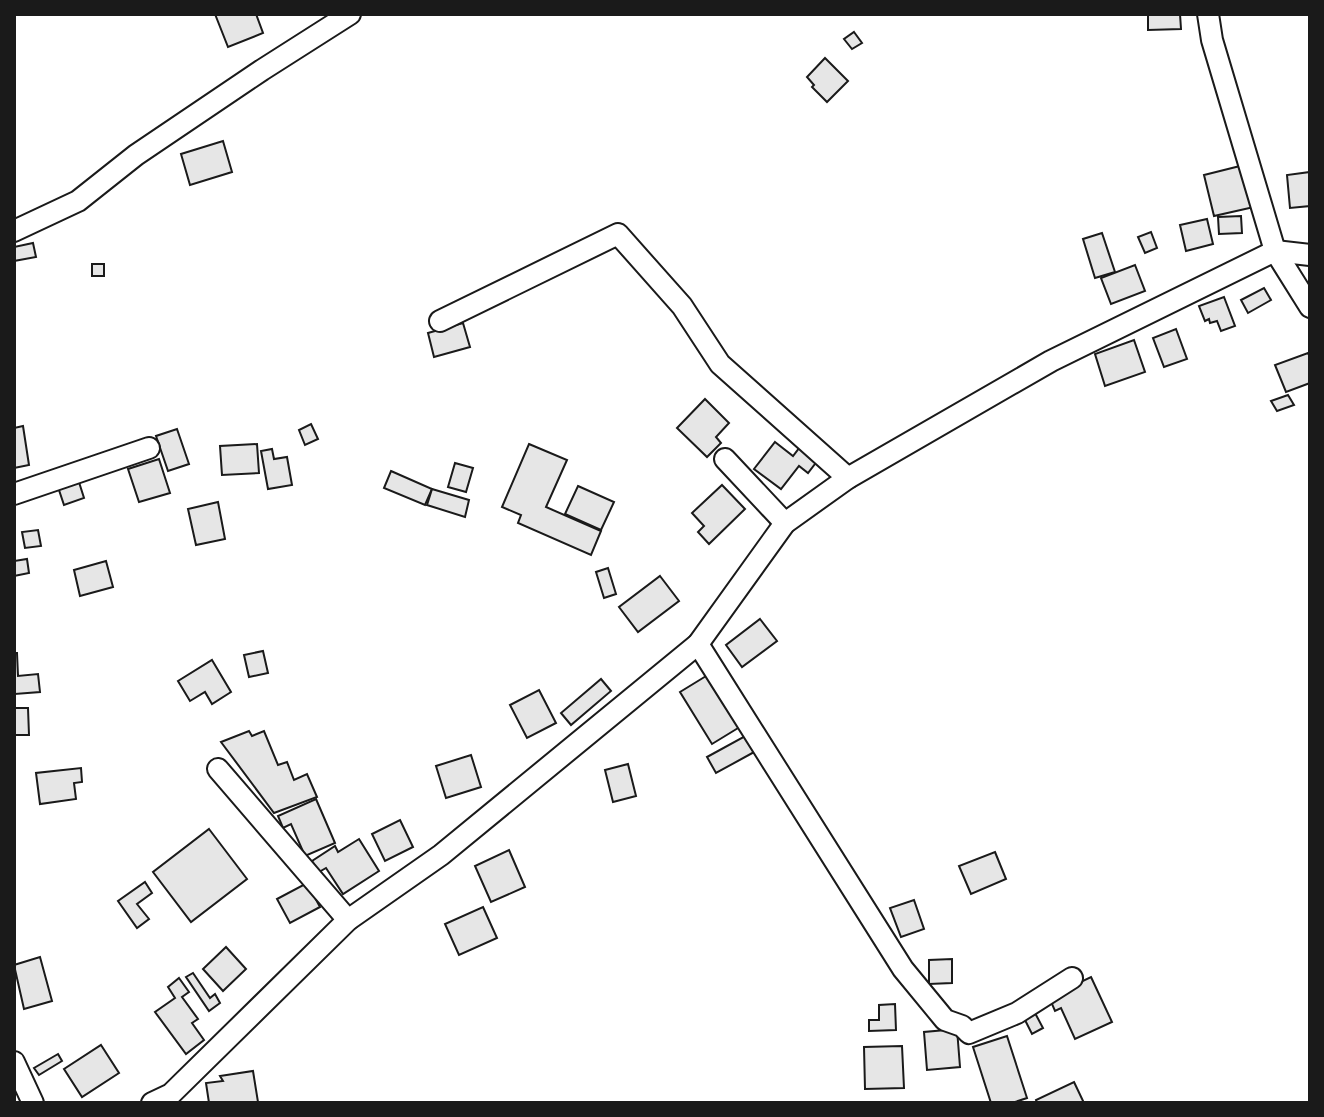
<svg xmlns="http://www.w3.org/2000/svg" width="1324" height="1117" font-family="'DM Sans',sans-serif">
<style>
.building{fill:#e6e6e6;stroke:#1a1a1a;stroke-width:2}
.lines{fill:none;stroke-linecap:round;stroke-linejoin:round}
.minor-casing{stroke:#1a1a1a;stroke-width:24}
.minor{stroke:#fff;stroke-width:20}
</style>
<rect width="100%" height="100%" fill="#fff"/>
<g class="building">
<polygon points="215,14 256,14 263,33 228,47"/>
<polygon points="1148,14 1180,14 1181,29 1148,30"/>
<polygon points="854,32 862,43 852,49 844,39"/>
<polygon points="825,58 848,81 827,102 812,87 814,85 807,77"/>
<polygon points="223,141 232,172 190,185 181,154"/>
<polygon points="1244,165 1254,207 1214,216 1204,175"/>
<polygon points="1310,172 1310,206 1290,208 1287,175"/>
<polygon points="1241,216 1242,233 1219,234 1218,217"/>
<polygon points="1207,219 1213,244 1186,251 1180,225"/>
<polygon points="1151,232 1157,248 1145,253 1138,237"/>
<polygon points="1102,233 1115,272 1095,278 1083,239"/>
<polygon points="33,243 36,257 14,261 14,247"/>
<rect x="92" y="264" width="12" height="12"/>
<polygon points="1135,265 1145,291 1111,304 1101,278"/>
<polygon points="1264,288 1271,300 1248,313 1241,300"/>
<polygon points="1224,297 1235,326 1221,331 1217,321 1210,323 1209,319 1205,321 1199,306"/>
<polygon points="463,323 470,347 434,357 428,333"/>
<polygon points="1176,329 1187,359 1164,367 1153,338"/>
<polygon points="1134,340 1145,372 1105,386 1095,354"/>
<polygon points="1308,353 1310,357 1310,383 1286,392 1275,365"/>
<polygon points="1288,395 1294,405 1277,411 1271,401"/>
<polygon points="705,399 729,423 716,437 721,443 707,457 677,428"/>
<polygon points="311,424 318,439 305,445 299,430"/>
<polygon points="23,426 29,465 14,468 14,428"/>
<polygon points="177,429 189,464 168,471 156,436"/>
<polygon points="775,442 793,456 800,447 818,460 808,473 799,466 781,489 754,469"/>
<polygon points="257,444 259,473 222,475 220,446"/>
<polygon points="529,444 567,460 546,507 601,531 591,555 518,523 521,515 502,507"/>
<polygon points="272,449 274,459 287,457 292,485 268,489 261,451"/>
<polygon points="159,459 170,493 139,502 128,469"/>
<polygon points="455,463 473,468 466,492 448,487"/>
<polygon points="391,471 432,489 425,505 384,488"/>
<polygon points="78,479 84,498 64,505 58,487"/>
<polygon points="722,485 745,509 709,544 698,532 704,526 692,513"/>
<polygon points="578,486 614,502 601,530 565,514"/>
<polygon points="432,489 469,500 465,517 427,505"/>
<polygon points="218,502 225,539 196,545 188,509"/>
<polygon points="38,530 41,546 25,548 22,532"/>
<polygon points="27,559 29,573 14,576 14,561"/>
<polygon points="106,561 113,587 80,596 74,570"/>
<polygon points="608,568 616,594 604,598 596,572"/>
<polygon points="660,576 679,601 638,632 619,607"/>
<polygon points="760,619 777,641 742,667 726,645"/>
<polygon points="263,651 268,673 249,677 244,655"/>
<polygon points="14,653 17,653 18,676 38,674 40,692 15,694"/>
<polygon points="212,660 231,692 212,704 205,692 190,701 178,681"/>
<polygon points="711,673 743,725 712,744 680,692"/>
<polygon points="601,679 611,691 571,725 561,713"/>
<polygon points="539,690 556,723 527,738 510,705"/>
<polygon points="14,708 28,708 29,735 14,735"/>
<polygon points="249,731 252,736 264,731 278,765 287,762 294,780 307,774 317,797 274,813 221,742"/>
<polygon points="747,735 756,751 716,773 707,757"/>
<polygon points="471,755 481,787 446,798 436,766"/>
<polygon points="628,764 636,796 613,802 605,770"/>
<polygon points="81,768 82,782 74,783 76,799 40,804 36,773"/>
<polygon points="316,799 335,843 305,856 291,824 283,828 278,816"/>
<polygon points="400,820 413,847 385,861 372,834"/>
<polygon points="209,829 247,879 191,922 153,872"/>
<polygon points="359,839 379,871 343,894 326,868 319,872 312,861 335,846 338,852"/>
<polygon points="509,850 525,887 491,902 475,866"/>
<polygon points="995,852 1006,879 971,894 959,866"/>
<polygon points="145,882 152,893 137,904 149,919 137,928 118,901"/>
<polygon points="307,883 320,907 290,923 277,899"/>
<polygon points="914,900 924,929 901,937 890,908"/>
<polygon points="483,907 497,938 459,955 445,924"/>
<polygon points="226,947 246,969 223,991 203,969"/>
<polygon points="40,957 52,1001 24,1009 14,965"/>
<polygon points="952,959 952,983 929,984 929,960"/>
<polygon points="193,973 210,998 215,994 220,1003 209,1011 186,977"/>
<polygon points="1091,977 1112,1022 1075,1039 1061,1008 1055,1011 1049,997"/>
<polygon points="179,978 189,992 182,997 198,1019 192,1023 204,1040 186,1054 155,1012 175,998 168,987"/>
<polygon points="895,1004 896,1030 869,1031 869,1020 879,1020 879,1005"/>
<polygon points="1035,1013 1043,1028 1032,1034 1025,1020"/>
<polygon points="957,1029 960,1067 927,1070 924,1032"/>
<polygon points="1007,1036 1027,1098 1012,1103 991,1103 973,1047"/>
<polygon points="101,1045 119,1073 82,1097 64,1069"/>
<polygon points="902,1046 904,1088 865,1089 864,1047"/>
<polygon points="58,1054 62,1061 39,1075 34,1068"/>
<polygon points="253,1071 258,1102 209,1103 206,1083 223,1081 220,1076"/>
<polygon points="1074,1082 1084,1103 1037,1103 1036,1100"/>
</g>
<g class="lines">
<defs>
<g id="minor">
<polyline points="1208,14 1212,40 1275,251 1310,307"/>
<polyline points="14,231 78,201 136,155 262,70 350,14"/>
<polyline points="440,321 618,234 682,306 720,364 848,478"/>
<polyline points="725,459 785,523"/>
<polyline points="14,494 149,448"/>
<polyline points="698,644 903,969 945,1020 962,1026 969,1033 1017,1013 1072,978"/>
<polyline points="218,769 348,920"/>
<polyline points="14,1062 33,1103"/>
<polyline points="152,1103 171,1094 348,920 441,855 698,644 785,523 848,478 1051,361 1275,251 1310,255"/>
</g>
</defs>
<use href="#minor" class="minor-casing"/>
<use href="#minor" class="minor"/>
</g>
<rect width="1324" height="1117" fill="none" stroke="#1a1a1a" stroke-width="32"/>
</svg>
